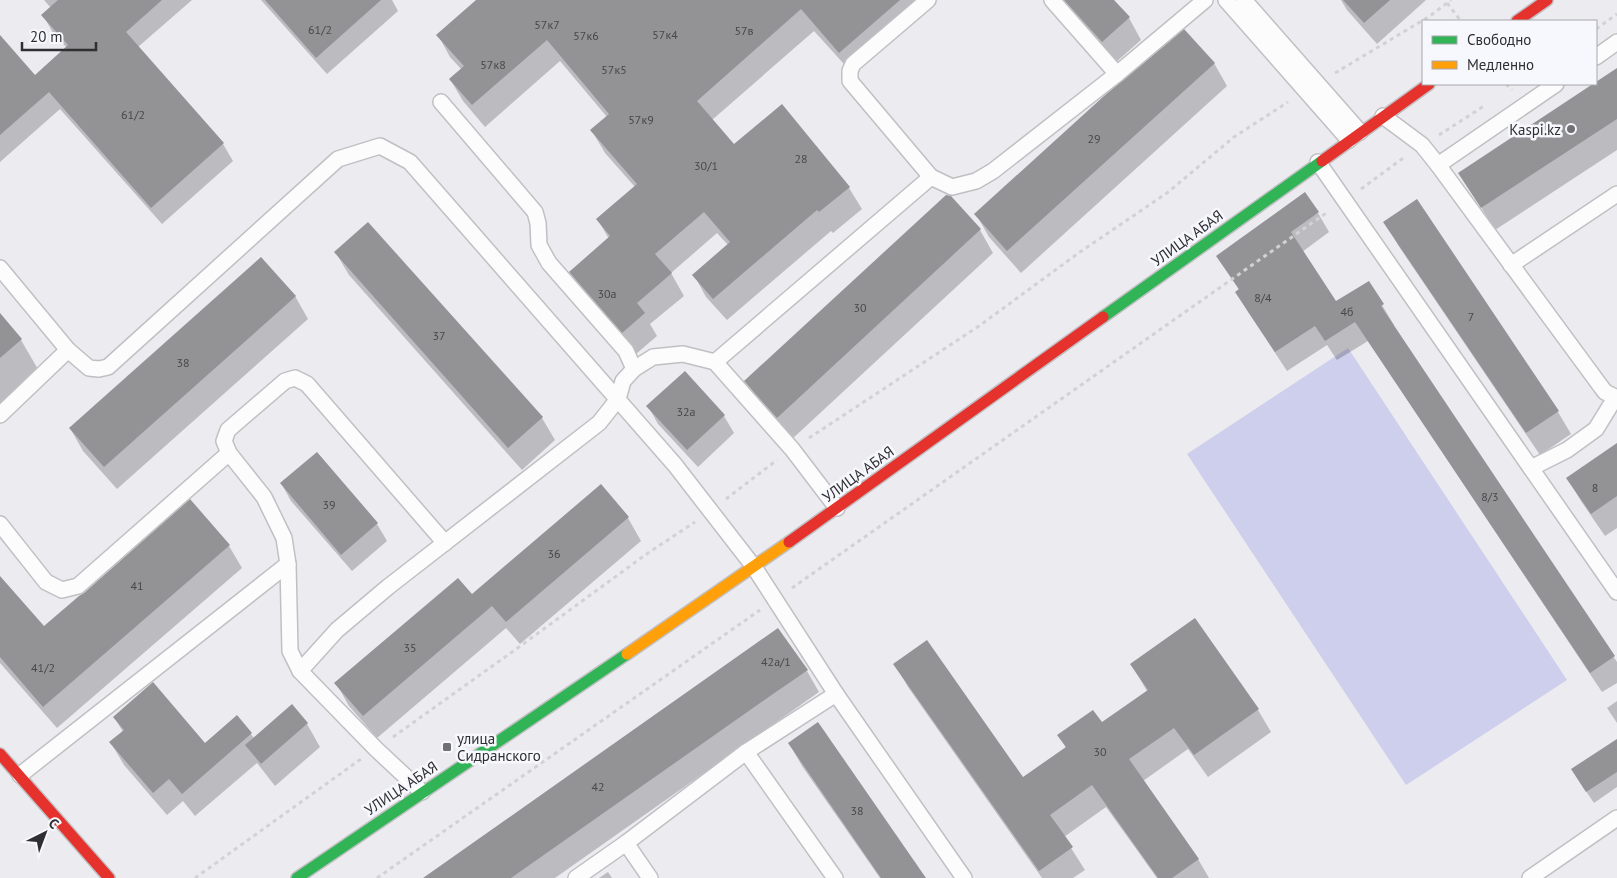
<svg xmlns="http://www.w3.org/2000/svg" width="1617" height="878" font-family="'PT Sans',sans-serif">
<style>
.green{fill:#ceceed}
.shadow{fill:#0003}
.building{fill:#939395}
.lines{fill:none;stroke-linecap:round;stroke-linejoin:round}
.lane-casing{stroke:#c0c0c4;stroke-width:18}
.fast-casing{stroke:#c0c0c4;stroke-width:14}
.slow-casing{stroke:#c0c0c4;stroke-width:14}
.jam-casing{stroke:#c0c0c4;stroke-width:14}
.path{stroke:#d2d2d4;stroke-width:3;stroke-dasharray:4 4;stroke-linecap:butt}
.lane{stroke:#fcfcfd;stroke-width:15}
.fast{stroke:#30b455;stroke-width:11}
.slow{stroke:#ff9f0a;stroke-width:11}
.jam{stroke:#e5322d;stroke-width:11}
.poi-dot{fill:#717174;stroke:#f7f7fe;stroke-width:2}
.labels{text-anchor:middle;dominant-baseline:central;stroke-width:5;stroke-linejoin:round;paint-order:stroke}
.number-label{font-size:12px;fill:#48484b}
.poi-label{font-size:15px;fill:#2f2f32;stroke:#f7f7fe;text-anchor:end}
.street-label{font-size:15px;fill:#2f2f32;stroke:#f7f7fe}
</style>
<rect width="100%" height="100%" fill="#ebebf0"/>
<polygon class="green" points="1348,348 1567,680 1406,785 1187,454"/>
<g class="shadow">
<polygon points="44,0 192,0 138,47 223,144 233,161 162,224 60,109 0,162 0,37 35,77 67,48 53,33 43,15 51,8"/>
<polygon points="261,0 392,0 398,11 327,74"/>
<polygon points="477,0 937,0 853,74 814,31 712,120 734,146 849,188 862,209 833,233 831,231 727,320 706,297 694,275 728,245 717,233 671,273 684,296 650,324 657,336 636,354 583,294 571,272 609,239 598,220 635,187 605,153 592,131 607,117 560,61 485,127 463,101 450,79 462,70 450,57 438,35"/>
<polygon points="1056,0 1113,0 1129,18 1141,40 1115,63"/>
<polygon points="1341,0 1426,0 1377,44 1347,10"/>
<polygon points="1214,63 1227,86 1021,273 989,237 976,214"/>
<polygon points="1617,70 1617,150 1495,230 1460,173"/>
<polygon points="950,197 980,230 993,253 791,440 759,404 746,381"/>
<polygon points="1416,201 1558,412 1571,434 1540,455 1398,245 1385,222"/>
<polygon points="1318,213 1329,232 1302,252 1336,303 1382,305 1394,325 1392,326 1617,662 1617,683 1602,692 1368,341 1337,360 1327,345 1287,371 1248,312 1236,292 1239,290 1217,256"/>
<polygon points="336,253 542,418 555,440 522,470 349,275"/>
<polygon points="295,296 308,319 117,489 83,451 70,428"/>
<polygon points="0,314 21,340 39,371 0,404"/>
<polygon points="684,373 724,416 734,433 698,467 658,424 648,406"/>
<polygon points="1617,444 1617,528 1605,536 1581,501 1568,479"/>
<polygon points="281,483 377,524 387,541 352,571 291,501"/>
<polygon points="601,486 628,518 641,541 520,644 506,628 377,738 349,706 336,683 471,596"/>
<polygon points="229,546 242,568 57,728 0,663 0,578 43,628"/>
<polygon points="1195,620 1258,710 1271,732 1208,777 1188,749 1143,781 1198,859 1209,878 1157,878 1106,807 1064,837 1085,870 1073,878 1042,878 908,687 895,664 1023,778 1066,748 1059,735 1101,724 1147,691 1131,664"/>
<polygon points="807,671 819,692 555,878 425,878"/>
<polygon points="1617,701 1617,723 1607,708"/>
<polygon points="292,706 307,724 320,747 275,786 257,763 195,816 183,801 167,815 124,765 111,743 123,732 114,717 205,744 237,717 254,738"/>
<polygon points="1617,740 1617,787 1594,803 1579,781"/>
<polygon points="789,743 924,878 880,878 802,766"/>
<polygon points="608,872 612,878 599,878"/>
</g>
<g class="building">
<polygon points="58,0 162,0 126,32 224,143 151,208 49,92 0,135 0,35 35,75 68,45 41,15"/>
<polygon points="265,0 381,0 316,58"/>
<polygon points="476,0 900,0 839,53 801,9 697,101 734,144 782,104 850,187 819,212 817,210 713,299 692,275 730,242 704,212 655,254 672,273 637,303 645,313 622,333 569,272 610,236 596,219 637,184 590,130 609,114 547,40 472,105 449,79 464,66 436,35"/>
<polygon points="1064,0 1114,0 1130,17 1102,42"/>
<polygon points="1343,0 1390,0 1364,23"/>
<polygon points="1184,29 1215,63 1007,251 974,214 1104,96"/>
<polygon points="1617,68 1617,119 1481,208 1458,173"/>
<polygon points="1305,192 1319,212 1291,232 1336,301 1369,281 1384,304 1381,306 1615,656 1590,673 1355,322 1325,341 1315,326 1275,352 1235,292 1239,289 1216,256"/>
<polygon points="946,195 951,196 981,229 777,418 744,381"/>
<polygon points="1417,199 1559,411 1526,433 1383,222"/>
<polygon points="368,222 543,417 508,448 334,252"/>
<polygon points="261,257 296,296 104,467 69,428"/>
<polygon points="0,313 22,339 0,358"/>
<polygon points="685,371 725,415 687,450 646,406"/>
<polygon points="1617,443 1617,496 1591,514 1566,478"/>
<polygon points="317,452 378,523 341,555 280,483"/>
<polygon points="601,484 629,517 506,622 492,606 363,716 334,683 458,578 472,594"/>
<polygon points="190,499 230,545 43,707 0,657 0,576 44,626 79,596 84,593"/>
<polygon points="1195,618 1259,709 1194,755 1174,728 1129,759 1199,859 1172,878 1158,878 1092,785 1050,815 1073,847 1039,871 893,664 927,640 1023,777 1066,747 1057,735 1093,710 1102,722 1148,690 1130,664"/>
<polygon points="778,628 808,670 773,694 511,878 423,878"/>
<polygon points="153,682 205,743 237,715 252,733 182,794 169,779 153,793 109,742 124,730 113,717"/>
<polygon points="292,704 308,723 261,764 245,745"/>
<polygon points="818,722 926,878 881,878 788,743"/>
<polygon points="1617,739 1617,772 1586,792 1571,769"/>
</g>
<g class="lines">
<defs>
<g id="lane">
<polyline points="928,0 853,64 850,71 850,81 931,177"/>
<polyline points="1052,0 1117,74"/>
<polyline points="1226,0 1349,140"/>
<polyline points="1244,0 1360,132"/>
<polyline points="1596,57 1617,42"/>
<polyline points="1383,116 1422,145 1438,165 1556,84"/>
<polyline points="1318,162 1617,592"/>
<polyline points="1438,165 1599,384 1605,392 1617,398"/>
<polyline points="1511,265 1617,194"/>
<polyline points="0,268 68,350 89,368 99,369 108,367 338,159 380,146 410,162 675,465 754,567 836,694 964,878"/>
<polyline points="715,362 792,449 837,508"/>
<polyline points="634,369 653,357 683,354 715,362 931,177 952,187 976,181 993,171 1117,74 1205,0"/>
<polyline points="0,415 68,350"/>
<polyline points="1531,468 1567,450 1596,429 1615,398"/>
<polyline points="0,524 46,582 62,590 78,586 229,453"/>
<polyline points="300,671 337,630 388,587 599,423 618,399 623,381 634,369 626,351 549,263 539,245 538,223 535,212 441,102"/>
<polyline points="746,752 835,878"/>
<polyline points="20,775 288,564"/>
<polyline points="422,792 376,749 300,671 290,651 288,564 284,538 264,497 229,453 224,441 228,430 285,381 295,378 307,384 445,543"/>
<polyline points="626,843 650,878"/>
<polyline points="576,878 626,843 746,752 836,694"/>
<polyline points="1530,878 1617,818"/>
</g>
<g id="fast">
<polyline points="1103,317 1322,161"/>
<polyline points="297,878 627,654"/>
</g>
<polyline id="slow" points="627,654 789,542"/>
<g id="jam">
<polyline points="1517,21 1547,0"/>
<polyline points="1322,161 1429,84"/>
<polyline points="789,542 1103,317"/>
<polyline points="0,754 109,878"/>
</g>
</defs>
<use href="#lane" class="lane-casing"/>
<use href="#fast" class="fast-casing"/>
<use href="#slow" class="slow-casing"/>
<use href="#jam" class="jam-casing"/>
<g class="path">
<polyline points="1447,3 1461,21"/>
<polyline points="1596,29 1617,14"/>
<polyline points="1335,73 1430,16 1451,0"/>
<polyline points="1506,84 1512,90"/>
<polyline points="1439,135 1484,106"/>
<polyline points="1361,189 1406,156"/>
<polyline points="809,438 979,326 1080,252 1167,193 1234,137 1288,102"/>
<polyline points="726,499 777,460"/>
<polyline points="792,588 1329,211"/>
<polyline points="393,737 519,647 648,553 695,522"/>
<polyline points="195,878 361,759"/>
<polyline points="377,878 760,610"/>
</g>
<use href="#lane" class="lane"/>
<use href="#fast" class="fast"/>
<use href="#slow" class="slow"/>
<use href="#jam" class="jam"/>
</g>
<g class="poi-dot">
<circle cx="1571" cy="129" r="5"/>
<rect x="442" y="742" width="10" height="10" rx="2.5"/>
</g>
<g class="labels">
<g class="number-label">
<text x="547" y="24">57к7</text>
<text x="320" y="29">61/2</text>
<text x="744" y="30">57в</text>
<text x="665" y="34">57к4</text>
<text x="586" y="35">57к6</text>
<text x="493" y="64">57к8</text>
<text x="614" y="69">57к5</text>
<text x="133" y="114">61/2</text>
<text x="641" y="119">57к9</text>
<text x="1094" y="138">29</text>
<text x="801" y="158">28</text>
<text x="706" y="165">30/1</text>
<text x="607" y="293">30а</text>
<text x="1263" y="297">8/4</text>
<text x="860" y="307">30</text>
<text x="1347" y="311">4б</text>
<text x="1471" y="316">7</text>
<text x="439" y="335">37</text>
<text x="183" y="362">38</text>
<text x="686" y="411">32а</text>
<text x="1595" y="487">8</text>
<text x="1490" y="496">8/3</text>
<text x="329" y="504">39</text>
<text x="554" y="553">36</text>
<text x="137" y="585">41</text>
<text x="410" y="647">35</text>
<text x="776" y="661">42а/1</text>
<text x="43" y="667">41/2</text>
<text x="1100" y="751">30</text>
<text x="598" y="786">42</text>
<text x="857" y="810">38</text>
</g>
<g class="poi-label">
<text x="1561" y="129">Kaspi.kz</text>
<text x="457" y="738" text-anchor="start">улица<tspan x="457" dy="17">Сидранского</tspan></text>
</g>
<g class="street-label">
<text transform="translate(1187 238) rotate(-36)">УЛИЦА АБАЯ</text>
<text transform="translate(858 474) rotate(-36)">УЛИЦА АБАЯ</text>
<text transform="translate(401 788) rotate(-34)">УЛИЦА АБАЯ</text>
</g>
</g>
<rect x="1422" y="20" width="175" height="65" fill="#f7f7fe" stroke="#a7a7ac"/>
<rect x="1432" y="36" width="25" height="8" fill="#30b455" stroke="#a7a7ac"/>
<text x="1467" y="45" font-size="15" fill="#2f2f32">Свободно</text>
<rect x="1432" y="61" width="25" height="8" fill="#ff9f0a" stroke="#a7a7ac"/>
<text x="1467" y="70" font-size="15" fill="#2f2f32">Медленно</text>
<g transform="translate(45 833) rotate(42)" stroke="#f7f7fe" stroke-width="4" paint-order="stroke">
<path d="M0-4L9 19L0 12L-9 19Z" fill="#2f2f32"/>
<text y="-8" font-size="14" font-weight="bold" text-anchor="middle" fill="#2f2f32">С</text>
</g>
<path d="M22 42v8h74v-8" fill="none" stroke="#2f2f32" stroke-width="2.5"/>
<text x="30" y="42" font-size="15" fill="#2f2f32" stroke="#f7f7fe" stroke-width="4" paint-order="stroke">20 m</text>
</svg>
